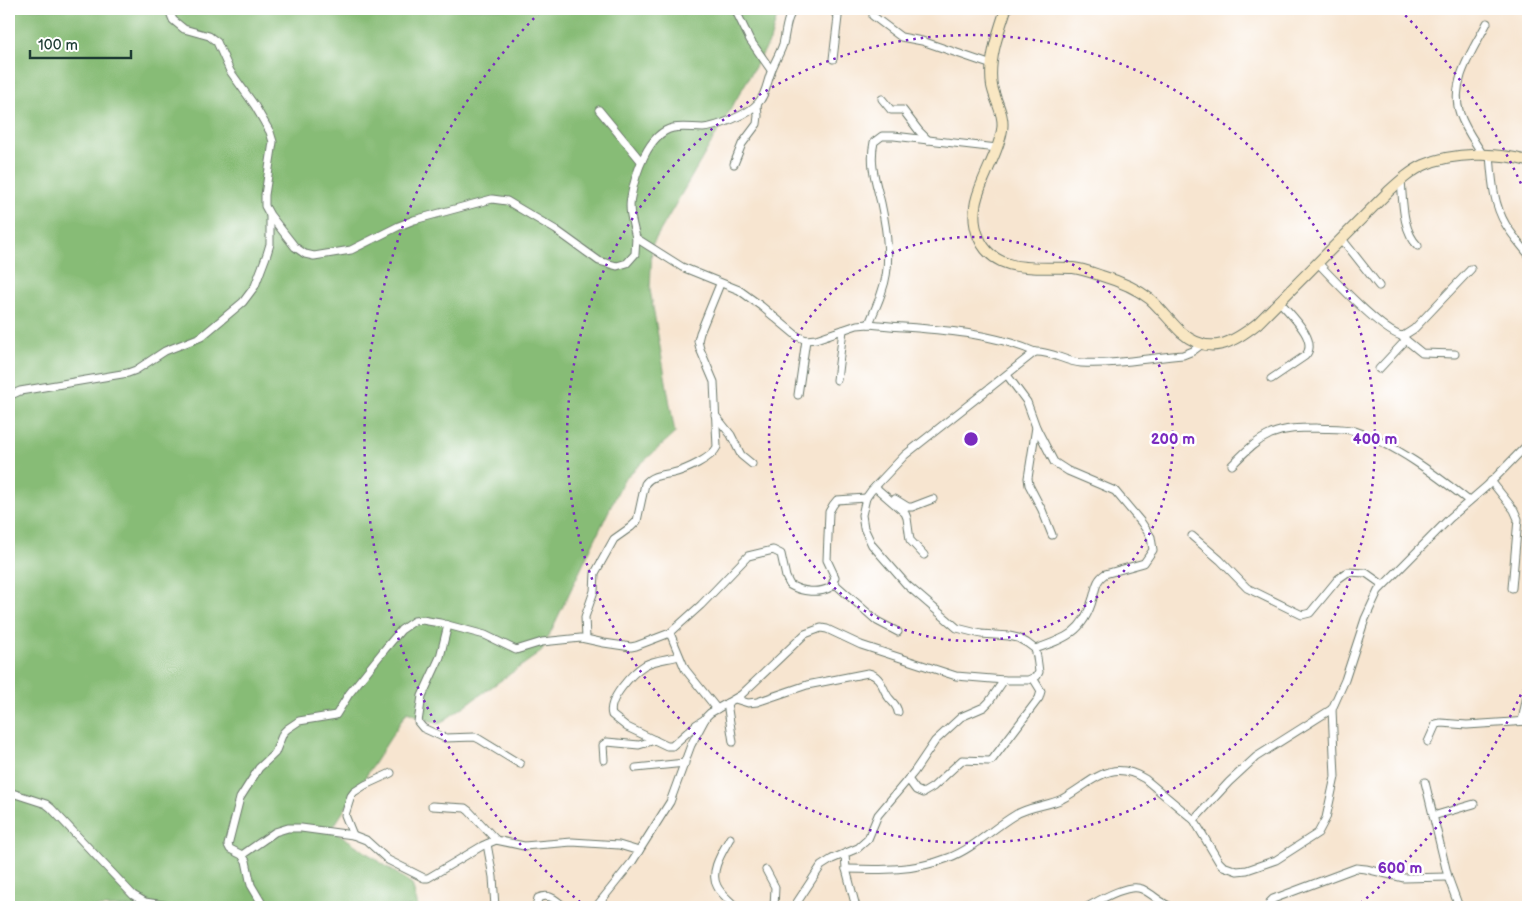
<svg xmlns="http://www.w3.org/2000/svg" width="1537" height="916" font-family="'Balsamiq Sans',sans-serif">
<style>
.forest{fill:#87bc76;stroke:#537c55}
.lines{fill:none;stroke-linecap:round;stroke-linejoin:round}
.street-casing{stroke:#6b786b;stroke-width:9}
.secondary-casing{stroke:#6b786b;stroke-width:12}
.street{stroke:#fff;stroke-width:7}
.secondary{stroke:#f9e7c3;stroke-width:10}
.ring{fill:none;stroke:#7b2cbf;stroke-width:2.5;stroke-dasharray:2.5 5}
.centre{fill:#7b2cbf;stroke:#fff;stroke-width:2.5}
.ring-label{font-size:15px;text-anchor:middle;font-weight:bold;fill:#7b2cbf;stroke:#fff;stroke-width:5;stroke-linejoin:round;paint-order:stroke}
</style>
<rect width="100%" height="100%" fill="#fff"/>
<filter id="ink" filterUnits="userSpaceOnUse"><feTurbulence type="fractalNoise" baseFrequency=".02" numOctaves="2"/><feDisplacementMap in="SourceGraphic" scale="10" xChannelSelector="R" yChannelSelector="G"/><feConvolveMatrix kernelMatrix="1 2 1 2 8 2 1 2 1" color-interpolation-filters="sRGB"/></filter>
<filter id="wash" filterUnits="userSpaceOnUse"><feTurbulence type="fractalNoise" baseFrequency=".0096" numOctaves="4" result="noise"/><feDisplacementMap in="SourceGraphic" scale="20" xChannelSelector="R" yChannelSelector="G"/><feGaussianBlur stdDeviation="1.12" result="paint"/><feColorMatrix in="noise" values="0 0 0 0 0 0 0 0 0 0 0 0 0 0 0 0 0 1.4 0 .05"/><feComposite in="paint" operator="in"/></filter>
<g filter="url(#wash)">
<rect width="100%" height="100%" fill="#f7e5d0"/>
<polygon class="forest" points="9,9 779,9 770,41 652,245 650,290 675,433 624,479 541,652 439,724 407,712 332,829 412,884 418,907 9,907"/>
</g>
<g filter="url(#ink)">
<g class="lines">
<defs>
<g id="street">
<polyline points="171,9 171,15 173,20 184,29 209,36 217,42 230,71 255,106 270,132 273,142 265,195 265,206 270,215 295,247 305,254 314,256 351,250 399,226 414,220 492,199 507,201 556,230 599,261 617,266 627,263 635,254 636,238"/>
<polyline points="735,9 750,40 771,70"/>
<path d="M 795,9 C 786,16 786,33 783,44 C 780,54 774,62 771,72 C 767,82 766,95 758,103 C 749,114 717,127 703,128 C 693,128 683,126 673,128 C 648,133 635,175 631,197 C 628,210 633,224 636,238 L 682,267 L 739,290 L 761,306 L 797,336 L 806,340 L 816,339 L 857,325 L 869,324 C 925,330 983,329 1035,352"/>
<polyline points="832,9 838,17 833,59"/>
<polyline points="873,16 901,37 922,41 992,65"/>
<polyline points="882,99 891,110 903,110 919,131 928,140"/>
<polyline points="599,110 641,161"/>
<path d="M 1483,155 C 1475,142 1465,129 1460,114 C 1449,83 1473,50 1487,23"/>
<path d="M 1490,155 C 1492,179 1493,204 1506,225 C 1512,235 1521,245 1528,254"/>
<polyline points="734,164 742,144 757,124 758,116 757,105"/>
<path d="M 1401,180 C 1403,201 1402,230 1418,246"/>
<polyline points="1342,239 1379,286"/>
<path d="M 1318,263 C 1332,278 1386,335 1403,336 L 1414,329 L 1471,269"/>
<path d="M 869,324 C 873,313 879,302 882,291 C 892,264 887,231 881,203 C 876,182 869,164 874,142 L 882,136 L 894,136 L 997,148"/>
<polyline points="1401,336 1422,353 1455,354"/>
<polyline points="1379,369 1406,340"/>
<polyline points="1007,375 1027,402 1036,427 1028,478 1029,485 1042,510 1052,535"/>
<path d="M 1271,379 L 1305,356 C 1320,341 1290,314 1280,302"/>
<polyline points="837,380 843,330"/>
<polyline points="798,395 806,340"/>
<polyline points="9,396 20,391 128,373 136,370 165,351 201,337 243,302 255,286 267,254 270,244 270,216"/>
<polyline points="715,415 731,435 741,455 752,464"/>
<path d="M 1232,465 C 1244,453 1255,441 1271,434 C 1286,428 1300,428 1316,428 C 1328,429 1343,428 1355,431 C 1395,444 1436,475 1469,501"/>
<polyline points="1491,481 1514,510 1518,519 1512,588"/>
<polyline points="875,487 905,513 907,518 910,540 924,555"/>
<polyline points="895,499 908,507 912,507 933,499"/>
<polyline points="1192,536 1220,560 1247,588 1302,615 1310,613 1338,579 1348,572 1366,573 1383,585"/>
<polyline points="834,583 877,621 898,632"/>
<polyline points="448,625 440,657 422,696 418,722 423,728 445,738 475,737 479,739 520,764"/>
<polyline points="670,633 685,669 717,709"/>
<path d="M 586,638 L 585,617 L 594,591 L 595,573 L 614,539 L 631,527 L 637,521 L 645,484 C 651,475 663,475 673,473 C 686,470 712,458 717,447 L 714,382 L 700,349 L 698,341 L 700,333 L 720,284"/>
<path d="M 1035,649 C 1065,639 1084,632 1093,598 C 1096,588 1096,580 1105,574 L 1144,563 L 1153,550 L 1151,537 L 1141,522 L 1115,491 L 1068,471 L 1054,462 L 1036,427"/>
<path d="M 679,656 C 668,659 654,660 645,665 C 632,673 607,700 612,715 L 627,727 L 667,746 L 672,746 L 697,724 L 705,719"/>
<path d="M 735,699 L 748,703 L 757,702 L 807,685 L 868,673 C 882,676 882,689 889,698 C 893,703 897,705 898,712"/>
<polyline points="727,703 733,742"/>
<polyline points="1522,721 1528,691"/>
<polyline points="1428,742 1436,724 1441,723 1467,725 1528,721"/>
<polyline points="604,760 603,745 607,742 639,745 655,740"/>
<polyline points="636,768 685,763"/>
<polyline points="908,779 916,790 923,793 933,787 962,760 989,761 992,760 1039,698 1041,691 1033,678"/>
<polyline points="1425,782 1448,877 1459,907"/>
<polyline points="9,792 46,804 51,808 133,895 145,902 176,907"/>
<polyline points="432,806 465,808 469,811 496,840"/>
<polyline points="1433,816 1474,804"/>
<polyline points="1194,820 1229,782 1256,757 1332,709"/>
<polyline points="353,835 345,815 351,796 354,792 365,785 391,773"/>
<path d="M 730,838 C 723,851 709,871 717,886 C 720,893 728,899 733,904 L 733,907"/>
<polyline points="487,844 493,877 495,907"/>
<polyline points="845,854 846,869 856,907"/>
<polyline points="242,855 275,832 288,828 301,828 353,835 366,840 388,860 424,878 428,878 482,846 496,840 524,846 572,842 619,845 639,851"/>
<path d="M 846,869 C 881,870 915,871 948,858 C 973,849 993,828 1015,815 C 1029,806 1048,806 1062,799 C 1092,783 1109,757 1145,779 L 1194,820 L 1219,862 L 1223,866 L 1237,871 L 1247,870 L 1276,860 L 1318,833 L 1326,818 L 1335,777 L 1332,709 L 1345,680 L 1365,619 L 1378,591 L 1450,518 L 1487,486 L 1528,444"/>
<polyline points="766,870 775,887 774,907"/>
<path d="M 264,907 L 251,885 L 246,861 L 242,855 L 230,849 L 228,845 L 240,798 L 259,768 L 275,753 L 283,733 L 287,729 L 299,721 L 336,715 L 349,694 L 385,649 L 401,630 L 414,621 L 422,620 L 440,623 L 485,635 L 516,650 L 542,642 L 581,638 L 604,643 L 631,647 L 636,646 L 670,633 L 701,605 L 748,556 L 773,550 L 781,554 L 786,577 L 790,585 C 802,592 819,594 831,587 L 835,577 L 827,560 L 829,512 L 833,505 L 837,500 L 866,498"/>
<path d="M 536,907 L 538,898 C 551,893 555,900 565,907"/>
<path d="M 596,907 L 632,862 L 670,802 L 691,745 L 706,717 L 710,713 L 741,695 L 805,634 L 821,628 L 827,629 L 861,645 L 956,676 L 1004,680 L 1028,680 L 1037,676 L 1039,672 L 1037,657 L 1035,649 L 1027,643 L 1018,638 L 1009,636 L 981,634 L 957,628 L 907,585 L 872,545 L 864,528 L 862,515 L 866,498 L 871,491 L 905,455 L 1035,352 C 1051,351 1066,362 1081,363 C 1114,365 1149,358 1183,355 L 1193,351 L 1201,345"/>
<polyline points="794,907 821,866 832,859 858,848 868,839 878,815 914,772 935,741 961,717 984,707 989,702 1004,680"/>
<path d="M 1087,907 C 1100,900 1128,883 1142,889 C 1153,894 1161,904 1172,907"/>
<polyline points="1269,907 1270,902 1273,899 1356,868 1366,869 1404,878 1448,877"/>
</g>
<path id="secondary" d="M 1006,9 C 998,33 988,61 992,86 C 995,101 1005,115 1002,130 C 996,167 962,199 979,238 C 995,276 1041,266 1073,268 C 1083,269 1093,273 1102,276 C 1119,281 1136,288 1150,299 C 1161,309 1170,321 1181,332 C 1209,357 1233,343 1258,323 L 1389,191 C 1400,181 1411,171 1424,165 C 1453,152 1498,152 1528,161"/>
</defs>
<use href="#street" class="street-casing"/>
<use href="#secondary" class="secondary-casing"/>
<use href="#street" class="street"/>
<use href="#secondary" class="secondary"/>
</g>
</g>
<g class="ring">
<circle cx="971" cy="439" r="202"/>
<circle cx="971" cy="439" r="404"/>
<path d="M1527 681A606 606 0 0 1 1356 907M586 907A606 606 0 0 1 542 10M1400 10A606 606 0 0 1 1527 197"/>
</g>
<circle cx="971" cy="439" r="8" class="centre"/>
<g class="ring-label">
<text x="1173" y="444">200 m</text>
<text x="1375" y="444">400 m</text>
<text x="1400" y="873">600 m</text>
</g>
<rect width="1537" height="916" fill="none" stroke="#fff" stroke-width="30"/>
<path d="M30 50v8h101v-8" fill="none" stroke="#1f3d34" stroke-width="2.5"/>
<text x="38" y="50" font-size="15" fill="#1f3d34" stroke="#ffffff" stroke-width="4" paint-order="stroke">100 m</text>
</svg>
